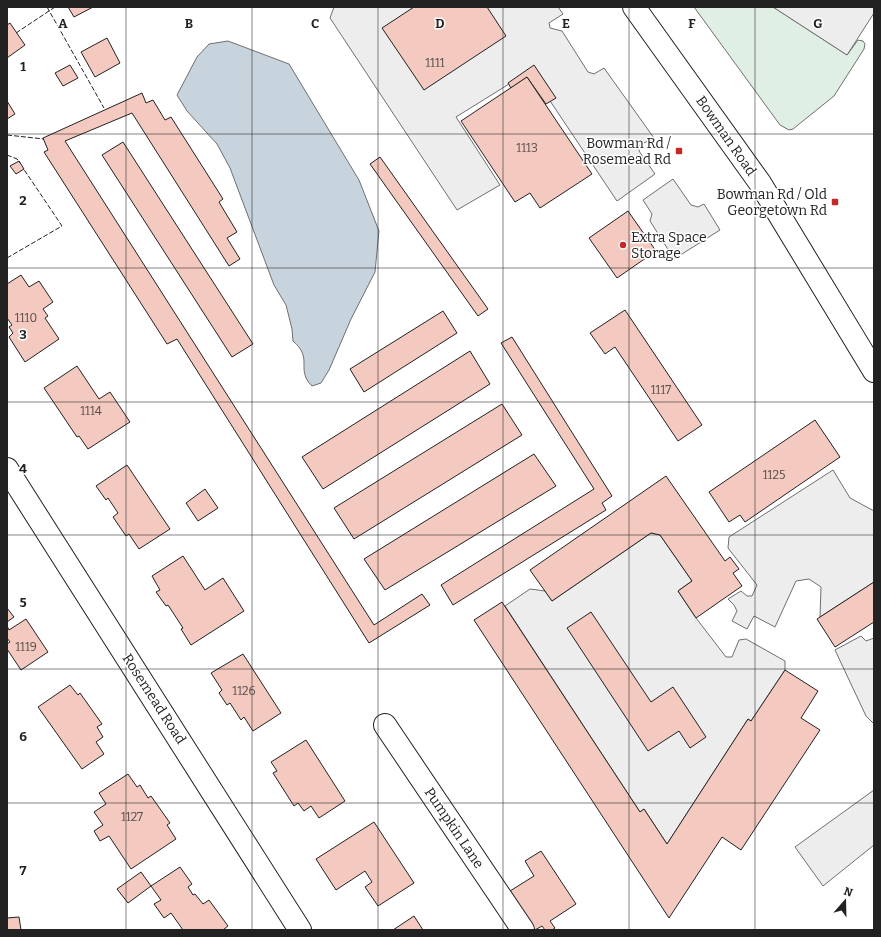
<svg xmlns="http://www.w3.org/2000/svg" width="881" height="937" font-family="Bitter,serif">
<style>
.green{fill:#e0efe3;stroke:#6f6f6f}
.parking{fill:#ededed;stroke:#6f6f6f}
.water{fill:#c7d3dd;stroke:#6f6f6f}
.building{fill:#f3c9c0;stroke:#222}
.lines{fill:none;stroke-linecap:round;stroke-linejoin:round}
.minor-casing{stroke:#222;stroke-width:24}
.major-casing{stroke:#222;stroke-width:24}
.minor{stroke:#fff;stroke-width:22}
.major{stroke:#fff;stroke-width:22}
.fence{stroke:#222;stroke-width:1;stroke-dasharray:5 2;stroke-linecap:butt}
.grid{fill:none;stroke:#222;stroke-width:1;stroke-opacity:0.55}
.poi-dot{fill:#c62828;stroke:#fff;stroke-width:1.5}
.labels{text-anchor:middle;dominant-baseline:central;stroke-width:3;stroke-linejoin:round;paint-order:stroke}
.number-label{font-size:12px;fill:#564c4a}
.street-label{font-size:14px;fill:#222;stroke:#fff}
.poi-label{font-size:14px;fill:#222;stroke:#fff;text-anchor:end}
.grid-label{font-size:13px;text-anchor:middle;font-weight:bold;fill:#222;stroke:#fff;stroke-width:3;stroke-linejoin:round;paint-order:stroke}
</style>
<rect width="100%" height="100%" fill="#fff"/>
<polygon class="green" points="694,7 773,7 847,55 858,40 863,41 865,44 864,49 834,96 793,129 789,130 780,125"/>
<g class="parking">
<polygon points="334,7 558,7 563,14 549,23 550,28 562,31 588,72 594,74 604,68 654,138 640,145 639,151 655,174 617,201 530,71 456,117 500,185 457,210 330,18"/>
<polygon points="773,7 874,7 874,13 847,55"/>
<polygon points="673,179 691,205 698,207 704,204 720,230 674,259 650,221 652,214 643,200"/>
<polygon points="833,470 850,498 874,511 874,582 820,617 821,587 809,579 796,581 775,627 754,616 747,629 732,621 737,611 734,605 728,599 741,591 747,596 752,596 757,585 728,548 729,537"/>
<polygon points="651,533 660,535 692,581 678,591 696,618 726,657 732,657 739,640 746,639 785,661 785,670 751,721 748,719 667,844 644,809 640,812 505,606 530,589 545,591 552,601"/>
<polygon points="861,636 866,641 874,638 874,724 866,716 835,650"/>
<polygon points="874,790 874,845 823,886 795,847"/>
</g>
<path class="water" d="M 228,41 L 289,64 L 359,180 L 379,231 L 375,272 L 351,319 L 329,370 L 321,383 L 312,386 C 295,369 314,359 293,341 L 292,329 L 286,305 L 274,285 L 230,168 L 217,144 L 187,111 L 177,95 L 197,57 L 209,44 Z"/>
<g class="building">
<polygon points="68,7 93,7 74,17"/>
<polygon points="414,7 487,7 506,36 424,90 382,28"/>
<polygon points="10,23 25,45 7,58 7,25"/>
<polygon points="107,38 120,63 95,77 81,52"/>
<polygon points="70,65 78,78 63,86 55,73"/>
<polygon points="534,65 556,98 546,104 527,77 511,88 508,83"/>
<polygon points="527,77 592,174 540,208 530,193 515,202 461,121"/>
<polygon points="142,93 146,103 153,100 165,120 171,117 223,199 219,202 237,232 227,238 240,259 229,266 132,113 65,141 374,625 422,594 430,605 369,643 177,339 167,344 44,152 48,150 43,138"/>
<polygon points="7,101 15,114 7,119"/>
<polygon points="123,142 253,344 232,357 102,155"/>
<polygon points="380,157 488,309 478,316 370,164"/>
<polygon points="19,161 24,169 16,174 10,166"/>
<polygon points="628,211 656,251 617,278 589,238"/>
<polygon points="21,275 29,287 39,281 53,302 43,309 48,316 45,318 59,339 25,362 9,337 13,333 9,327 12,325 7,318 7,284"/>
<polygon points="625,310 702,425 678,441 615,347 605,354 590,333"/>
<polygon points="443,311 457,333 364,392 350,369"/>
<polygon points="512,337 612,496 602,503 606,510 453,605 441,585 594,489 501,343"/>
<polygon points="470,351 490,384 323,489 302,457"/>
<polygon points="77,366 99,399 110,392 130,422 88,449 79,436 77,437 44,388"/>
<polygon points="502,404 522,435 354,539 334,508"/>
<polygon points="815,420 840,457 745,522 740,515 729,522 709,492"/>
<polygon points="534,454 556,486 385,590 364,559"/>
<polygon points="127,465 170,529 139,549 129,534 126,536 113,517 118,513 108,498 106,500 96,486"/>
<polygon points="666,476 725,561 730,557 739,569 733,573 742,586 696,618 678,591 692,581 660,535 651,533 552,601 530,570"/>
<polygon points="205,489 218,508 198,521 186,503"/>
<polygon points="183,556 205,590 223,578 244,611 191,645 181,629 183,628 168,605 166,606 156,592 160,590 152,576"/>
<polygon points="874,582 874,622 835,647 817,619"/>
<polygon points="502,602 640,812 644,809 667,844 748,719 751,721 785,670 818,691 801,718 820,730 741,850 722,837 669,918 474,620"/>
<polygon points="7,608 14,617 7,622"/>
<polygon points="591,612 651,702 673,687 706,737 690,748 679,731 648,751 567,628"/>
<polygon points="26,619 48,652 21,670 7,649 7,644 10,642 7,638 7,626 9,630"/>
<polygon points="243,654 281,713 253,731 244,717 241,720 230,703 227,705 219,693 222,690 211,673"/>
<polygon points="70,685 78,695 80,693 102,724 97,727 103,737 96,742 104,754 82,769 38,707"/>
<polygon points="306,740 345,801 319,818 311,806 304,811 298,803 294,806 273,773 277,771 271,762"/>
<polygon points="128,774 137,787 140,785 148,798 151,796 170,823 167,825 176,839 131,869 109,836 100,841 94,831 103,825 94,812 106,804 99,793"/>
<polygon points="374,822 414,883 378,906 365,887 372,882 365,871 336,890 316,859"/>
<polygon points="541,851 576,904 550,921 555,928 552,930 545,930 542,926 535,930 510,891 534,876 525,861"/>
<polygon points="180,867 192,884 188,887 193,895 195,894 203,904 209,900 228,926 223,930 183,930 171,913 164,918 154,904 161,900 151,886"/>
<polygon points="141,872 151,886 128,903 117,889"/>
<polygon points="414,916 423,930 393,930"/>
<polygon points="19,917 21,930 7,930 7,918"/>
</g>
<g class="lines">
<defs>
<g id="minor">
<polyline points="7,469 300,930"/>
<polyline points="385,725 523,930"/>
</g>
<polyline id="major" points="634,7 760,183 874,371"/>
</defs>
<use href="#minor" class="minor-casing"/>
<use href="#major" class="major-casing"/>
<use href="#minor" class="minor"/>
<use href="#major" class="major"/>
<g class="fence">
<polyline points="47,7 104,108"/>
<polyline points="16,33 55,7"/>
<polyline points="7,135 44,139"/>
<polyline points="7,155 17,159 20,163"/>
<polyline points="7,258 62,226 23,168"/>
</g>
</g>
<path class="grid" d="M 126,7 L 126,930M 252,7 L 252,930M 378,7 L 378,930M 503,7 L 503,930M 629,7 L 629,930M 755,7 L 755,930M 7,134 L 874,134M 7,268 L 874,268M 7,402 L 874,402M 7,535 L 874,535M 7,669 L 874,669M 7,803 L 874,803"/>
<g class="poi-dot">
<rect x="675" y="147" width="8" height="8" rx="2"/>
<rect x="831" y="198" width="8" height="8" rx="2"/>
<circle cx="623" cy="245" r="4"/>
</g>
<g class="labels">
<g class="number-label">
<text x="435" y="63">1111</text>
<text x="527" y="148">1113</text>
<text x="26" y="318">1110</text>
<text x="661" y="390">1117</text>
<text x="91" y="411">1114</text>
<text x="774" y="475">1125</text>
<text x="26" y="647">1119</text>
<text x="244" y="691">1126</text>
<text x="132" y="817">1127</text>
</g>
<g class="street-label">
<text transform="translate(726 136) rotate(55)">Bowman Road</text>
<text transform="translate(154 699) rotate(57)">Rosemead Road</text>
<text transform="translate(454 828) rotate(56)">Pumpkin Lane</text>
</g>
<g class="poi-label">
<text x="671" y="143">Bowman Rd /<tspan x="671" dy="16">Rosemead Rd</tspan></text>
<text x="827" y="194">Bowman Rd / Old<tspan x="827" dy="16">Georgetown Rd</tspan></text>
<text x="631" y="237" text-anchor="start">Extra Space<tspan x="631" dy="16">Storage</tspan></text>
</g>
</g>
<g class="grid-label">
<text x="63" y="28">A</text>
<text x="189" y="28">B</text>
<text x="315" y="28">C</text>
<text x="440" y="28">D</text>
<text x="566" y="28">E</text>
<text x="692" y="28">F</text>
<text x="818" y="28">G</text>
<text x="23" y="71">1</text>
<text x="23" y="205">2</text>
<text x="23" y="339">3</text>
<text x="23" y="473">4</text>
<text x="23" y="607">5</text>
<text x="23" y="741">6</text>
<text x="23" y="875">7</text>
</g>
<rect width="881" height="937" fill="none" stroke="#222222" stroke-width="16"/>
<g transform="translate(845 901) rotate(20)" stroke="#ffffff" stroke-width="3" paint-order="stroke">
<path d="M0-3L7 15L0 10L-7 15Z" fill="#222222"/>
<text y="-6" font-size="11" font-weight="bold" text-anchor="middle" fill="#222222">N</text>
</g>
</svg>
